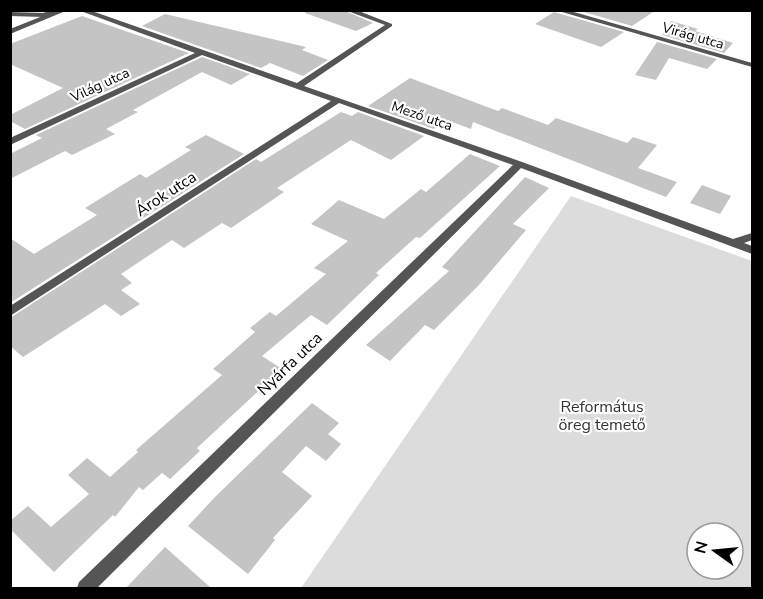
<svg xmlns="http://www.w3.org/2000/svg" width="763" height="599" font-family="'Nunito Sans',sans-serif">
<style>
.green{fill:#dcdcdc;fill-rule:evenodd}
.building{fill:#c4c4c4}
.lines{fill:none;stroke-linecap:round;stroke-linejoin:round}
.service{fill:#555;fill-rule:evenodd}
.minor{fill:#555;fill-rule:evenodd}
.labels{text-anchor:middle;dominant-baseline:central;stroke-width:4.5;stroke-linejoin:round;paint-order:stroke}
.far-street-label{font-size:14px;fill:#000;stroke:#fff}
.street-label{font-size:16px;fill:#000;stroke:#fff}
.park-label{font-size:16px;fill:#333;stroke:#fff}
</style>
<rect width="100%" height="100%" fill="#fff"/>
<path class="green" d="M 571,196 L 752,261 L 752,588 L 301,588 ZM 697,533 L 733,533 L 733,569 L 697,569 Z"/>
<g class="building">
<polygon points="305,10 343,10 373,23 356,31 305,13"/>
<polygon points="577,10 656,10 632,26"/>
<polygon points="554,12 624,32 601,47 535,24"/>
<polygon points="165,14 306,47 302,50 328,60 303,76 270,63 261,68 142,26"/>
<polygon points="82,16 189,53 25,129 10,121 10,115 63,88 10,64 10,44"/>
<polygon points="671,21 698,29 695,31 733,43 724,53 662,35"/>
<polygon points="657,42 717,59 707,69 669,58 656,80 635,75"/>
<polygon points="202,57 250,74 231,85 202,72 133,110 138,112 106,129 115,134 72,155 65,151 10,179 10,154 42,138 36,135"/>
<polygon points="410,78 498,111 502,108 548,125 556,118 627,143 633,137 657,145 638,168 677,182 666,197 473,122 471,129 447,120 434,129 368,106"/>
<polygon points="341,112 352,116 358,112 424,136 391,160 351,140 277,188 284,192 231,228 222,223 184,248 172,240 121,274 132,283 121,290 140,304 121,316 105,304 23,357 10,346 10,318 256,159 261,162"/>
<polygon points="206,135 244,154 10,303 10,238 34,254 97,215 85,208 140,174 146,178 191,150 185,147"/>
<polygon points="470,154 500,166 420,238 416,237 376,273 379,275 327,325 311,315 262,356 282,369 197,448 200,451 170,479 162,473 143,490 139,487 115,517 113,515 54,572 10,529 10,521 28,506 51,527 89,494 68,475 87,458 110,477 138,452 136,450 222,375 213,369 255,332 250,328 270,312 276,316 326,274 314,268 348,241 311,224 339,200 384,219 421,189 426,192"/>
<polygon points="525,177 549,188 513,224 526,230 479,285 434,330 425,325 390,361 366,345 449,271 442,267"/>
<polygon points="702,185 731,196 720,214 690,203"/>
<polygon points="312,403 339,423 328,434 341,444 326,461 306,446 282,472 312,496 273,538 275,540 248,574 188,526 216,496"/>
<polygon points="165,547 211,588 126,588"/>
</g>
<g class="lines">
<polygon class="service" points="52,10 63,10 43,17 10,16 10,12 43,13"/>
<g class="minor">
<polygon points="58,10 68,10 10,34 10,29"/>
<polygon points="78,10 89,10 297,83 385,25 345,10 356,10 392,24 392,26 304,86 522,162 733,239 752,233 752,240 744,243 752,246 752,254 521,168 97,588 77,588 79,582 513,165 339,103 10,316 10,306 331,101 202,55 10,145 10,138 195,53"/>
<polygon points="555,10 567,10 752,63 752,67"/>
</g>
</g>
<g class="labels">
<g class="far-street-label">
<text transform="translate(693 36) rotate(16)">Virág utca</text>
<text transform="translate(100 85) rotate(-25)">Világ utca</text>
<text transform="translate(422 116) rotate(19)">Mező utca</text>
</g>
<g class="street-label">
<text transform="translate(166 194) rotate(-33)">Árok utca</text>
<text transform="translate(290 364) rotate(-44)">Nyárfa utca</text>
</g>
<g class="park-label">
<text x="602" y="407">Református<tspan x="602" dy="18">öreg temető</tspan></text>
</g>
</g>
<rect width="763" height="599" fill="none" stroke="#000000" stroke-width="24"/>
<g transform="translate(715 551) rotate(285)"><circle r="28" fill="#ffffff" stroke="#999999" stroke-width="1.5"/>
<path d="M0-4.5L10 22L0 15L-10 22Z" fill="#000000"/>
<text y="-9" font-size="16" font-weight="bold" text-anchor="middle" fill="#000000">N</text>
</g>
</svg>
